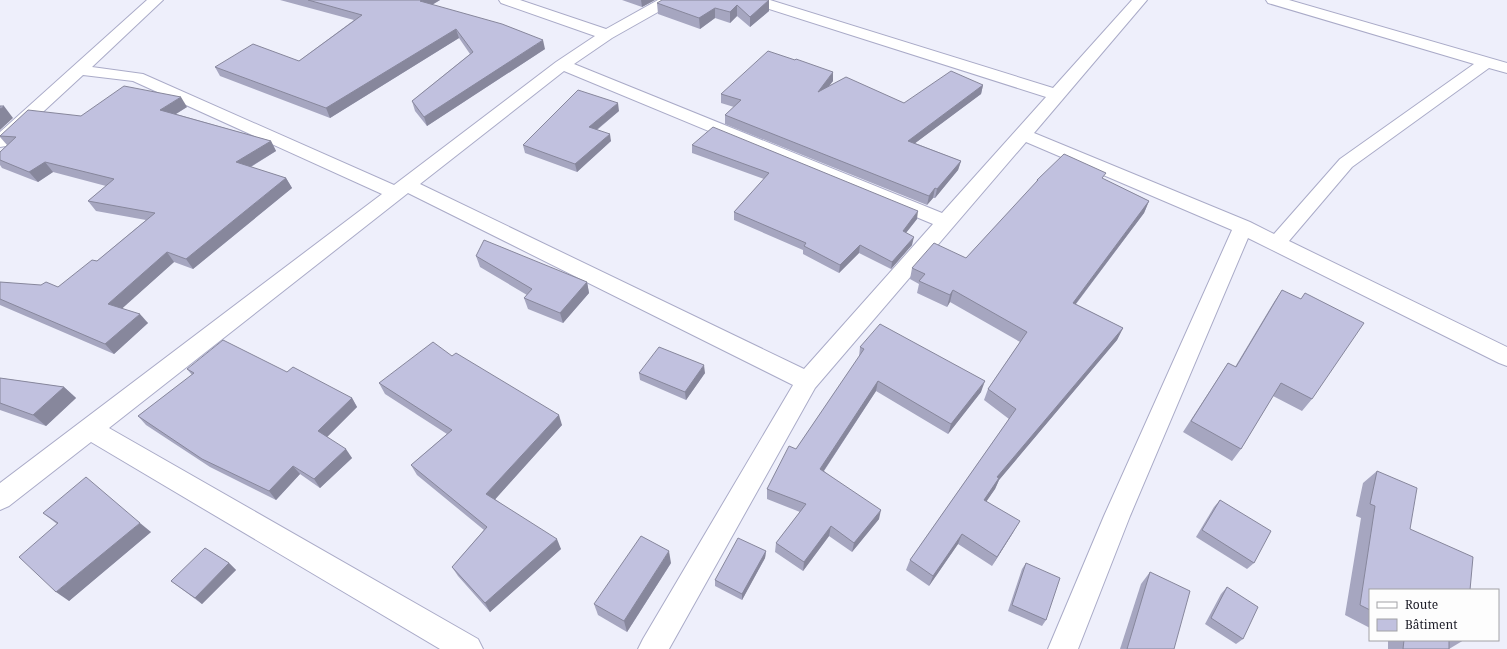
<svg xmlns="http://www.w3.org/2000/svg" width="1507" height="649" font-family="'Noto Serif',serif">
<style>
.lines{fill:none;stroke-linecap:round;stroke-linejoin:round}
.minor-casing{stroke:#aaabc8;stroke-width:2}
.minor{fill:#fff;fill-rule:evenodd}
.wall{fill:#a6a6c0}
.shaded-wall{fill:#87879c}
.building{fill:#c1c1df;stroke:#87879c}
</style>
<rect width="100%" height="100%" fill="#eeeffb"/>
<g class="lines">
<defs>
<path id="minor" d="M 147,0 L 163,0 L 92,67 L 143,74 L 394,185 L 556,62 L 595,36 L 501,3 L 499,0 L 520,0 L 606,29 L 658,0 L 676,0 L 674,3 L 612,38 L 574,64 L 942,213 L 1046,97 L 750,3 L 748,0 L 770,0 L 1053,88 L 1132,0 L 1147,0 L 1034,133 L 1250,222 L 1274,234 L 1340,159 L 1474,64 L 1268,3 L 1266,0 L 1289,0 L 1507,63 L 1507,73 L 1489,68 L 1352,167 L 1289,241 L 1507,347 L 1507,366 L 1499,363 L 1248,238 L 1130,516 L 1078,649 L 1048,649 L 1104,516 L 1232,230 L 1026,142 L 815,388 L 669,649 L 638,649 L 643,639 L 793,385 L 408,193 L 109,428 L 478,639 L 483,649 L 440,649 L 91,442 L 9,506 L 0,510 L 0,483 L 382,194 L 133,81 L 83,75 L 6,146 L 0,147 L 0,132 ZM 564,71 L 933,224 L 804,369 L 420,184 Z"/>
</defs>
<use href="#minor" class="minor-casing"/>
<use href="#minor" class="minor"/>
</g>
<g class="wall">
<polygon points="280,0 440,0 432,5 545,49 427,126 415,111 412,101 470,54 459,38 330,118 220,76 215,67 299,61 354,20"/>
<polygon points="622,0 655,0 642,7"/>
<polygon points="769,0 769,11 750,27 737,16 730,23 715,18 700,29 658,14 657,3"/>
<polygon points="833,81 829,86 904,103 983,85 981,94 915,143 961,161 958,170 935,198 933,198 927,205 725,124 725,115 734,107 721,103 721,94"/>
<polygon points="187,107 176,114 271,141 276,151 251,167 286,178 292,188 193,269 174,262 122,308 148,323 114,354 0,305 0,282 58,287 97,261 146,220 96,211 88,201 106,186 53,172 38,182 2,168 0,165 0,152 7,145 0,137 0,136 81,116"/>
<polygon points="619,111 597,130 611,141 577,172 525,153 523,145"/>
<polygon points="692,145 917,219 906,233 912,245 891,269 859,253 839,273 803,254 803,250 734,220 734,212 764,179 692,153"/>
<polygon points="1104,179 1149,201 1144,213 1076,304 1123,328 1117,340 999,480 995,489 986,501 1014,531 992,566 958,544 929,586 906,570 910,560 1009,419 984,400 988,389 1020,342 950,302 947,307 917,293 919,284 910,279 912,268 966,258 1035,184 1037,180"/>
<polygon points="476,256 587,282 589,293 563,323 528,309 524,298 527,295 480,267"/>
<polygon points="1282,290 1312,399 1302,411 1273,396 1241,449 1232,461 1183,432 1228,363 1235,367 1274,302"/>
<polygon points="860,347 981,392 948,434 876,391 824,471 879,519 852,552 829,536 803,571 775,552 776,543 800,512 767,499 767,489 796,449 859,357"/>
<polygon points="452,356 562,425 495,499 561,549 490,612 458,576 452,567 484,530 417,475 411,465 447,434 385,394 379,383"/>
<polygon points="187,369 287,372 352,398 357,407 327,437 352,458 320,488 300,474 276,500 210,467 146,425 138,416 192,375"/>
<polygon points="639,373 705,373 686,400 640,380"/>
<polygon points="0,378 64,387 76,398 46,426 0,410"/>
<polygon points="1377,471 1410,529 1370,590 1370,628 1345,615 1361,518 1356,516 1363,483"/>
<polygon points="1220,500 1254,563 1247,569 1196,537 1214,507"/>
<polygon points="43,513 151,532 69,601 57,524"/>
<polygon points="766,551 765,558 742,600 715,586 715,580"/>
<polygon points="229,563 236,570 202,604 171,581"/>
<polygon points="671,563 627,632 598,615 594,604"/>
<polygon points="1026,563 1046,620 1042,626 1008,611 1022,569"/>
<polygon points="1150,572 1174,649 1120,649 1141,584"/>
<polygon points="1227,587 1243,639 1236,644 1205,624 1221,594"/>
<polygon points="1388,640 1464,640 1449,649 1388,649"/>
</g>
<g class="shaded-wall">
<polygon points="423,0 440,0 423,10 420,1"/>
<polygon points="641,0 655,0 642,7"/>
<polygon points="769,0 769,11 750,27 750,17"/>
<polygon points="737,5 737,16 730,23 730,12"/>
<polygon points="715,8 715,18 700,29 699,18"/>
<polygon points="456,29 459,38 330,118 326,108"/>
<polygon points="543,40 545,49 427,126 424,117"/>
<polygon points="833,72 833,81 817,101 818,92"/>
<polygon points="983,85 981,94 906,150 908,141"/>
<polygon points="181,97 187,107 166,120 160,110"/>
<polygon points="618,103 619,111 590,135 589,127"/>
<polygon points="4,106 13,118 0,130 0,109"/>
<polygon points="610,134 611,141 577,172 575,164"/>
<polygon points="271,141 276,151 242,172 236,162"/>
<polygon points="961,161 958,170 935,198 937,189"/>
<polygon points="45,162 53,172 38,182 29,172"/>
<polygon points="286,178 292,188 193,269 186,259"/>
<polygon points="935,188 933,198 927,205 929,196"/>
<polygon points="1149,201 1144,213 1068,314 1073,303"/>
<polygon points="918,211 917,219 901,239 903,231"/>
<polygon points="914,237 912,245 891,269 892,262"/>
<polygon points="860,245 859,253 839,273 840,265"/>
<polygon points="167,252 174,262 116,314 108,304"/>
<polygon points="587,282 589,293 563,323 560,313"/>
<polygon points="953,290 950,302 947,307 950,295"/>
<polygon points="140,314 148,323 114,354 105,344"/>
<polygon points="1123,328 1117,340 999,480 995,489 980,511 984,500 997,477"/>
<polygon points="704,365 705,373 686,400 685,392"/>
<polygon points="878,381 876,391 819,478 820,469"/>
<polygon points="985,381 981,392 948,434 951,424"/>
<polygon points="64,387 76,398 46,426 33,415"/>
<polygon points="352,398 357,407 324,440 318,431"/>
<polygon points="559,415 562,425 491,504 486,494"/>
<polygon points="346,449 352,458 320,488 314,479"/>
<polygon points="293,466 300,474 276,500 269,491"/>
<polygon points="881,510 879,519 852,552 854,543"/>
<polygon points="1020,521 1014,531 992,566 997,557"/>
<polygon points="140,523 151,532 69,601 56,592"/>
<polygon points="831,526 829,536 803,571 804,562"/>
<polygon points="962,534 958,544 929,586 933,576"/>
<polygon points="557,539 561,549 490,612 485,603"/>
<polygon points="669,551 671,563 627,632 624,621"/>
<polygon points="766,551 765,558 742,600 742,594"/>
<polygon points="229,563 236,570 202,604 195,598"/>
</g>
<g class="building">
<polygon points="308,0 423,0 420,1 502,24 543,40 424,117 412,101 473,52 456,29 326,108 215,67 253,44 299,61 362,15"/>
<polygon points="662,0 769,0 750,17 737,5 730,12 715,8 699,18 657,3"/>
<polygon points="768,51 795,60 796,59 833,72 818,92 846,77 904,103 951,71 983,85 908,141 961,161 937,189 935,188 929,196 725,115 741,100 721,94"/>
<polygon points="124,86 181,97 160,110 271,141 236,162 286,178 186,259 167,252 108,304 140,314 105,344 0,299 0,282 41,285 46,282 58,287 92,260 97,261 155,213 88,201 114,179 45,162 29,172 0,160 0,152 16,137 0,136 28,110 81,116"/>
<polygon points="578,90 618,103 589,127 610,134 575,164 523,145"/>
<polygon points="0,106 4,106 0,109"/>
<polygon points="713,127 918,211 903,231 914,237 892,262 860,245 840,265 804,246 806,243 734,212 769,173 692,145"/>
<polygon points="1064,154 1106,173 1102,178 1149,201 1073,303 1123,328 997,477 999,478 984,500 1020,521 997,557 962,534 933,576 910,560 1016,409 988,389 1027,332 953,290 950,295 919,281 925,274 912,268 934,243 966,258 1038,180 1037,180"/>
<polygon points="484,240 587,282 560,313 524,298 532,289 476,256"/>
<polygon points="1282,290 1301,299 1305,293 1364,323 1312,399 1281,383 1241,449 1191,421 1228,363 1236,367"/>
<polygon points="880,324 985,381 951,424 878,381 820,469 881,510 854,543 831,526 804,562 776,543 806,504 767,489 789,446 796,449 864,349 860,347"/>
<polygon points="223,340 287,372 293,367 352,398 318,431 346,449 314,479 293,466 269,491 202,459 138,416 194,373 187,369"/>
<polygon points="433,342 452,356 456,353 559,415 486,494 557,539 485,603 452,567 487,527 411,465 452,430 379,383"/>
<polygon points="659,347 704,365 685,392 639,373"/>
<polygon points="0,378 64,387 33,415 0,403"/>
<polygon points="1377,471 1417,488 1410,529 1473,557 1470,590 1370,590 1370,610 1360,605 1375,506 1370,504"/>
<polygon points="86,477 140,523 56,592 19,557 58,523 43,513"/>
<polygon points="1220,500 1271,531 1254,563 1202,530"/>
<polygon points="641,536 669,551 624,621 594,604"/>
<polygon points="738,538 766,551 742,594 715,580"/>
<polygon points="205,548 229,563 195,598 171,581"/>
<polygon points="1026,563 1060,578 1046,620 1012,605"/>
<polygon points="1150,572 1190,591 1174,649 1127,649"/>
<polygon points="1227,587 1258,607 1243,639 1211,618"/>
<polygon points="1404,640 1449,640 1449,649 1403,649"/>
</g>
<rect x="1369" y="589" width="130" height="52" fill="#fdfdfd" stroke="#a2a2a6"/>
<rect x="1377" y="602" width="20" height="6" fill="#ffffff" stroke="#a2a2a6"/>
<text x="1405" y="609" font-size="12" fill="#191924">Route</text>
<rect x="1377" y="619" width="20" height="12" fill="#c1c1df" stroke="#a2a2a6"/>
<text x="1405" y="629" font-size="12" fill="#191924">Bâtiment</text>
</svg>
